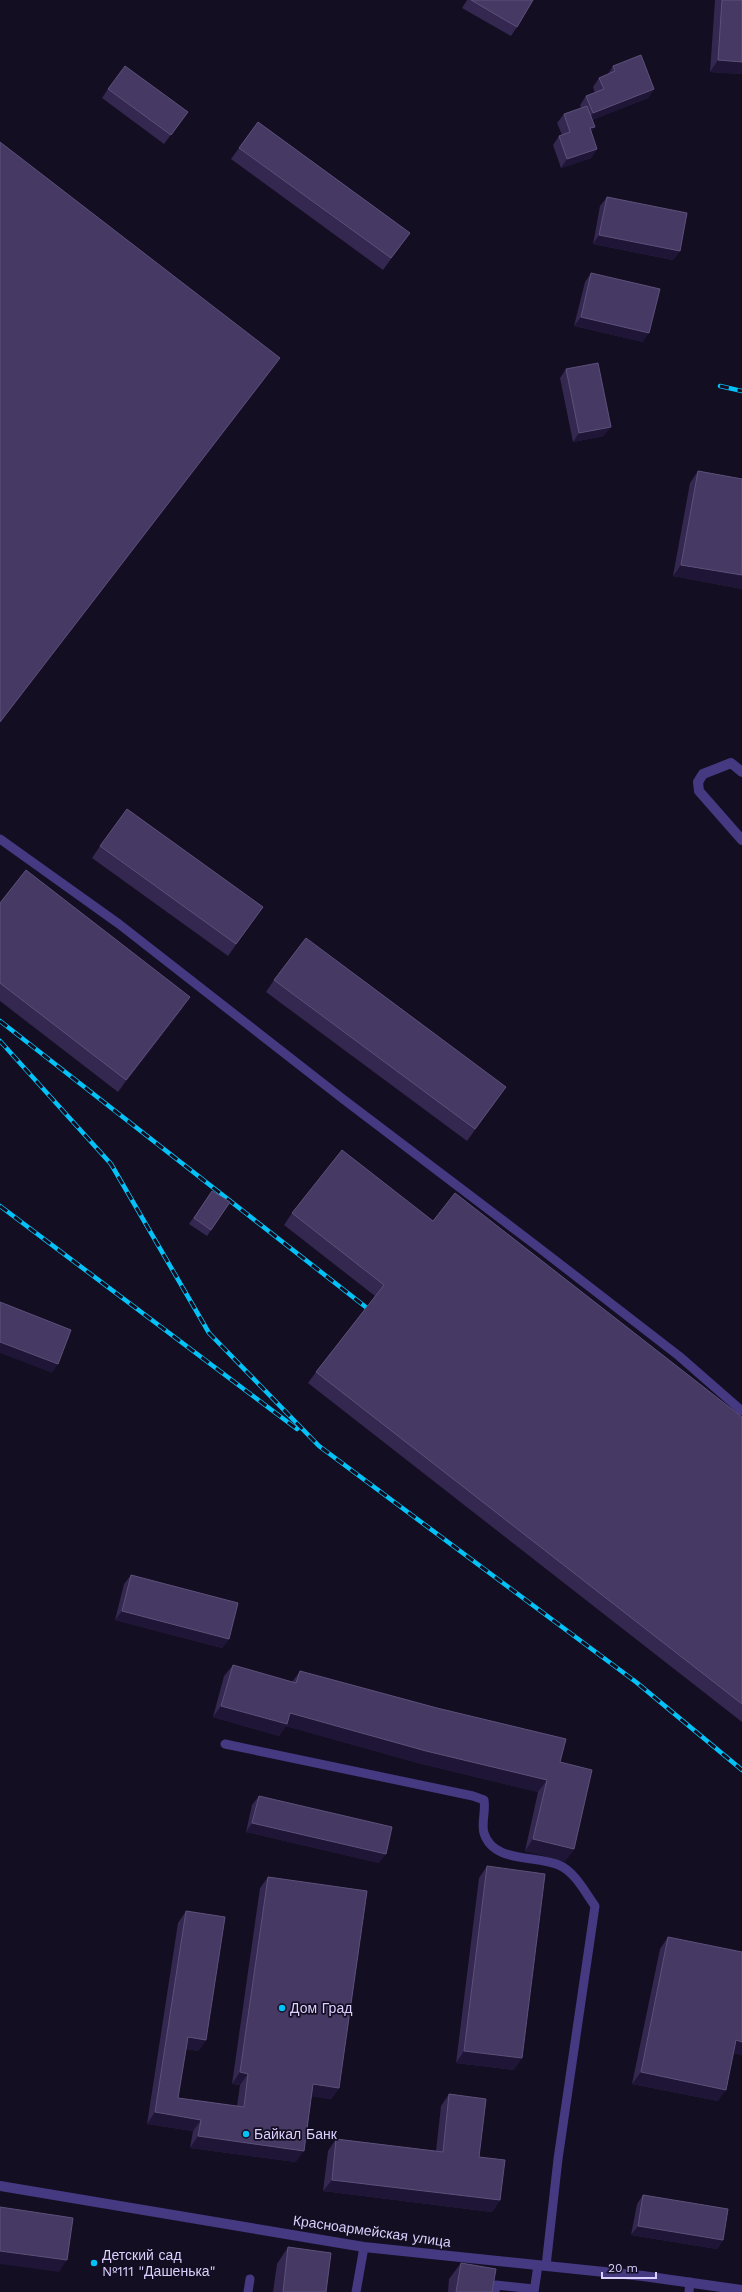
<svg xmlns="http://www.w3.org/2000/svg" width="742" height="2292" font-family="'Work Sans',sans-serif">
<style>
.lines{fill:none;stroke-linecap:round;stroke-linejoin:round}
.lane{stroke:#453981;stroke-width:9}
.street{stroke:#453981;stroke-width:10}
.rail-casing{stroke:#03c2f7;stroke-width:4.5}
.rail{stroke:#140e22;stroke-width:3;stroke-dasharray:9;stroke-linecap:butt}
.wall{fill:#342750}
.shaded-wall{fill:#1f1536}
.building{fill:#463963;stroke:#5d517b}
.poi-dot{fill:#03c2f7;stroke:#140e22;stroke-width:1.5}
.labels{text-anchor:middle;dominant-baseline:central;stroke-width:3.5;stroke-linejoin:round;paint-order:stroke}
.poi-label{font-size:14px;fill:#dbd0fe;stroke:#140e22;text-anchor:start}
.street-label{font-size:14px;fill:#dbd0fe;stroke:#140e22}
</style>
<rect width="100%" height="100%" fill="#140e22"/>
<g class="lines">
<g class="lane">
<polyline points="0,839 119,924 343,1099 538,1247 679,1356 742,1411"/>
<path d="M 225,1744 L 473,1796 L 484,1800 C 486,1811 481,1824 484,1833 C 493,1863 535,1855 559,1865 C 575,1872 585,1892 595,1906 L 558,2159 L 546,2266"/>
<polyline points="248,2292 250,2279"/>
<polyline points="356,2292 364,2247"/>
<polyline points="495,2292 496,2285 534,2289"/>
<polyline points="534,2292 538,2265"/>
<polyline points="689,2292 690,2282"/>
</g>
<g class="street">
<polyline points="742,772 731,763 703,774 698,782 699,791 742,840"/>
<polyline points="0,2186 364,2247 643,2276 742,2290"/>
</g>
<defs>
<g id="rail">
<polyline points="720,386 742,391"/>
<polyline points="0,1021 367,1308"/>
<polyline points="0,1041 111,1164 209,1333 319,1446 636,1682 742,1770"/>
<polyline points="0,1206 297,1429"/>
</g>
</defs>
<use href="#rail" class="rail-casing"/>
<use href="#rail" class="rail"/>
</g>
<g class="wall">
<polygon points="467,0 533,0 517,27 511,36 462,8"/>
<polygon points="715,0 742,0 742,74 710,72"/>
<polygon points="613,66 654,89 648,98 592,120 591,132 597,149 591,158 561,168 553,145 559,136 562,135 557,123 564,114 581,108 580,105 586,96 595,93 593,87 599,78 608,74"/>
<polygon points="108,89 181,121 164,144 102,98"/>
<polygon points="258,122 410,233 383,270 231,159"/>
<polygon points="607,197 680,251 673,260 593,244 600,206"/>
<polygon points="591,273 643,342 574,326 585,282"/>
<polygon points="566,369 604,436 573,442 560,378"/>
<polygon points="698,471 742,479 742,589 673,576 690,483"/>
<polygon points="100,846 263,907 228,956 92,858"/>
<polygon points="0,903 182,1009 118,1092 0,1001"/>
<polygon points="274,980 498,1098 467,1141 266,992"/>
<polygon points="212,1191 230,1202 207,1236 189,1224"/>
<polygon points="292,1213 433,1221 742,1417 742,1722 308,1383 316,1372 375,1296 284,1225"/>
<polygon points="131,1575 229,1639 222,1648 115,1620 124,1584"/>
<polygon points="233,1665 292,1682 300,1671 560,1762 574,1849 565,1861 525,1851 538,1792 418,1763 286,1726 279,1736 213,1717 224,1676"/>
<polygon points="259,1796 379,1863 246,1832 252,1805"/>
<polygon points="487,1866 514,2070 456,2063 479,1878"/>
<polygon points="268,1877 339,2088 331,2099 311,2096 296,2162 190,2148 193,2131 147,2124 178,1923 186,1911 206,2040 198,2051 186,2049 178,2098 237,2106 240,2085 232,2084 260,1888"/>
<polygon points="668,1937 742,2055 733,2053 718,2101 632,2084 660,1949"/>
<polygon points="449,2094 479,2157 500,2200 492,2212 323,2191 328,2151 336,2139 436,2151 441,2106"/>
<polygon points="643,2195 723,2240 717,2249 631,2235 637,2204"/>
<polygon points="288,2247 326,2292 273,2292 277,2264"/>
<polygon points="461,2263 492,2292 448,2292 449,2279"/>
</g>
<g class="shaded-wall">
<polygon points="718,60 742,62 742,74 710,72"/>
<polygon points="654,89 648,98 587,122 593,113"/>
<polygon points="595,127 588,136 590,128"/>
<polygon points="597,149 591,158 561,168 567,159"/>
<polygon points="599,235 680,251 673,260 593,244"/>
<polygon points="581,317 649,333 643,342 574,326"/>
<polygon points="280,358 272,370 0,723 0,722"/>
<polygon points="611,427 604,436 573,442 579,433"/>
<polygon points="681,565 742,575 742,589 673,576"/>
<polygon points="190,997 182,1009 118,1092 126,1080"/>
<polygon points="0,1342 58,1364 52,1373 0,1353"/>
<polygon points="122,1611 229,1639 222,1648 115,1620"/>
<polygon points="221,1706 290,1713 547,1780 538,1792 418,1763 286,1726 279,1736 213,1717"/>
<polygon points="252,1823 386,1854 379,1863 246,1832"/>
<polygon points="533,1839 574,1849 565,1861 525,1851"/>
<polygon points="188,2037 206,2040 198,2051 180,2048"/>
<polygon points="736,2040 742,2042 742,2055 728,2052"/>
<polygon points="464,2051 522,2058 514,2070 456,2063"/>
<polygon points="240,2072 248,2074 240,2085 232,2084"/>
<polygon points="641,2072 726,2090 718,2101 632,2084"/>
<polygon points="313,2084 339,2088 331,2099 305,2096"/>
<polygon points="155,2112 201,2120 193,2131 147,2124"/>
<polygon points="198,2136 304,2151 296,2162 190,2148"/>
<polygon points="332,2180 500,2200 492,2212 323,2191"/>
<polygon points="638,2226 723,2240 717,2249 631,2235"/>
<polygon points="0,2251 67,2260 59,2272 0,2264"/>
</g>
<g class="building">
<polygon points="471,0 533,0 517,27"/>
<polygon points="722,0 742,0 742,62 718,60"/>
<polygon points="641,55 654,89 593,113 586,96 604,89 599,78 615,71 613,66"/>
<polygon points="125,66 188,112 171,135 108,89"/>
<polygon points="587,106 595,127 590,128 597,149 567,159 559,136 570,132 564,114"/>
<polygon points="258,122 410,233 391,258 239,148"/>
<polygon points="0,142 280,358 0,722"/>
<polygon points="607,197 687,213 680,251 599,235"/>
<polygon points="591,273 660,289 649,333 581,317"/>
<polygon points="598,363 611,427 579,433 566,369"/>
<polygon points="698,471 742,479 742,575 681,565"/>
<polygon points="127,809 263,907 236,944 100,846"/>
<polygon points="26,870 190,997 126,1080 0,983 0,903"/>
<polygon points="306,938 506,1087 475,1129 274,980"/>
<polygon points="342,1150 433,1221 455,1193 742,1417 742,1704 316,1372 384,1285 292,1213"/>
<polygon points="212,1191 230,1202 211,1230 194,1218"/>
<polygon points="0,1302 71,1330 58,1364 0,1342"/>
<polygon points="131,1575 238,1603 229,1639 122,1611"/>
<polygon points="233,1665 296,1683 300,1671 437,1708 566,1739 560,1762 592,1770 574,1849 533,1839 547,1780 426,1751 290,1713 287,1724 221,1706"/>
<polygon points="259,1796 392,1827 386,1854 252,1823"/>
<polygon points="487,1866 545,1874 522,2058 464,2051"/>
<polygon points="268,1877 367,1891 339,2088 313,2084 304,2151 198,2136 201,2120 155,2112 186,1911 225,1917 206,2040 188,2037 178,2098 244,2107 248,2074 240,2072"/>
<polygon points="668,1937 742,1952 742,2042 736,2040 726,2090 641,2072"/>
<polygon points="449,2094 486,2099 479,2157 505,2160 500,2200 332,2180 336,2139 443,2152"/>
<polygon points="643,2195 728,2209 723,2240 638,2226"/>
<polygon points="0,2207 73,2218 67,2260 0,2251"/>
<polygon points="288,2247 331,2253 326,2292 283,2292"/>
<polygon points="461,2263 496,2269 492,2292 456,2292"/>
</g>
<g class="poi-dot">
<circle cx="282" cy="2008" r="4"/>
<circle cx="246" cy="2134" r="4"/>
<circle cx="94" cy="2263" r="4"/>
</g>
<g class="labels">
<g class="poi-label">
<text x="290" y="2008">Дом Град</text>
<text x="254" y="2134">Байкал Банк</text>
<text x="102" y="2255">Детский сад<tspan x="102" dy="16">№111 "Дашенька"</tspan></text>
</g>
<g class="street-label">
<text transform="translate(372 2231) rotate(8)">Красноармейская улица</text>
</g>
</g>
<path d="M602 2272v6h54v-6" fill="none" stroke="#dbd0fe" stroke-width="2"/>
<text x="608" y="2272" font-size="12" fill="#dbd0fe" stroke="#140e22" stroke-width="3" paint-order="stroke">20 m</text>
</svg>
